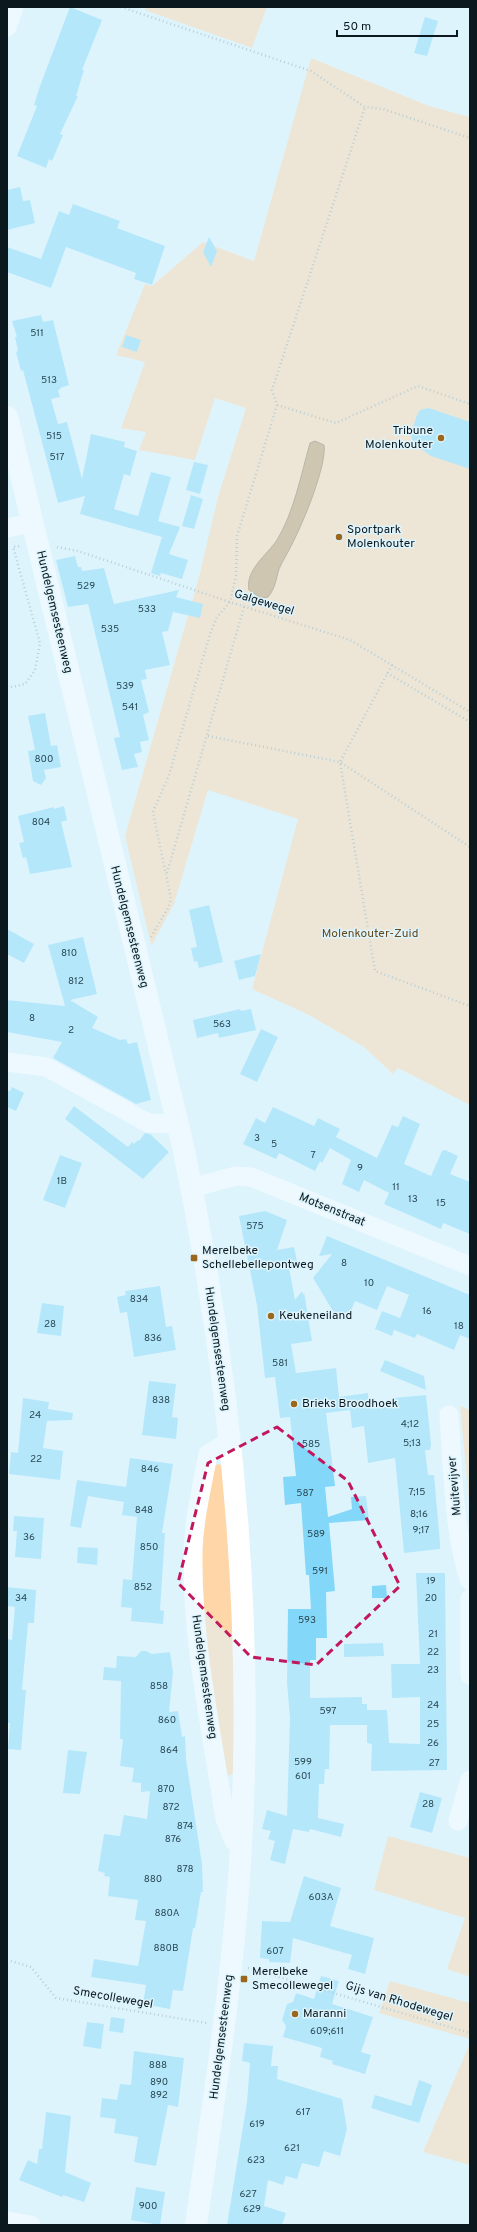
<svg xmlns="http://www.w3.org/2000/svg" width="477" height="2232" font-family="Overpass,sans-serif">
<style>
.green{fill:#fed6a7}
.water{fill:#bc8e54;stroke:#876b44}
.building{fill:#83d7f8}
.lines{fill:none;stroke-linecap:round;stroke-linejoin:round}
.path{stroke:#8ea1a8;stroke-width:2.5;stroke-dasharray:1 3;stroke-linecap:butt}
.street{stroke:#fff;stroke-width:19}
.secondary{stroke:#fff;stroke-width:22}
.marked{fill:none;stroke:#c2185b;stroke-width:3;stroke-dasharray:8 5;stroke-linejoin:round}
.poi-dot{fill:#9a671c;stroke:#def4fd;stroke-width:1.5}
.labels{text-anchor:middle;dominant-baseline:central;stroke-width:3;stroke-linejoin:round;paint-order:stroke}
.number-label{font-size:10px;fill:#294854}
.poi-label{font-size:12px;fill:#0b191e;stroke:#def4fd;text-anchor:start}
.street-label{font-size:12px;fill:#0b191e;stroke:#def4fd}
.park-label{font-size:12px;fill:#6a491d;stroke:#def4fd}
</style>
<rect width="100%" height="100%" fill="#def4fd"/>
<g class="green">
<polygon points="146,7 267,7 252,48 145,10"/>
<polygon points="311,58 429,106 470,117 470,1105 398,1068 393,1074 364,1047 307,1014 252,989 298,819 208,790 174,904 153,943 151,945 125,836 199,577 218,497 246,408 215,398 195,460 139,450 146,432 121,428 145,362 116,355 145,284 152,286 203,242 254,261"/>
<polygon points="460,1406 470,1410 470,1512"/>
<polygon points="219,1464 225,1468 237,1663 233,1774 227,1776 207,1658 199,1560 213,1466"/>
<polygon points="388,1836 470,1858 470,1977 447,1969 465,1918 374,1890"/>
<polygon points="390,1981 470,2003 470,2039 379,2013"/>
<polygon points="470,2043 470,2165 423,2152"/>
</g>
<path class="water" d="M 315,441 L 324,445 C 327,465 303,523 293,542 C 289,551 283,560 279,569 C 276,579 275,589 268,597 L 261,598 L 249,590 C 245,570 267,555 277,540 C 294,512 301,475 310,443 Z"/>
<g class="building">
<polygon points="70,7 102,20 82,70 84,70 76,96 78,96 60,134 63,135 52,161 49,159 46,168 17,156 37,106 34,105 40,86"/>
<polygon points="425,17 438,21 427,56 414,53"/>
<polygon points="20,187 23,201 30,200 35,223 7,230 7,190"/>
<polygon points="73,204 120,221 117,228 165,246 152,285 134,279 136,273 66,247 51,288 7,272 7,247 41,259 59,211 69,215"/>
<polygon points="209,237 217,251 211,267 203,252"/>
<polygon points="41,315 43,322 53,320 69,385 60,388 61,389 58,390 60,397 51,399 58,424 67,422 82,479 91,434 125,442 124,447 137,451 130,476 124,474 114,509 138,516 151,472 171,477 158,521 180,527 169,554 188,560 182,579 161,573 160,576 151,573 162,537 80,514 85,496 58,503 23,370 21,371 16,352 18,351 15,337 17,337 12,321"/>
<polygon points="126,335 141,340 137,352 122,347"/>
<polygon points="429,408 470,422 470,469 431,456 413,443 411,433 417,415 420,410"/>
<polygon points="194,462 208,465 200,494 186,490"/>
<polygon points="191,495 203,499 194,529 182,526"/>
<polygon points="75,556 78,567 81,567 82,571 104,568 114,604 179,590 176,597 203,604 200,618 173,612 168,631 162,632 170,665 145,670 147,679 141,680 149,712 143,715 149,740 140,742 142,752 134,754 138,767 122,770 114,738 120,737 88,604 68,607 56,560"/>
<polygon points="45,713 51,746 57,745 61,767 44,770 46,778 41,785 33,781 28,751 35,750 28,716"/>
<polygon points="64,806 67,820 61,822 72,867 30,874 26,857 23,858 19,843 24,842 18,816 54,807 54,809"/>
<polygon points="209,905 223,962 199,968 197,961 194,962 191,948 197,947 189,910"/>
<polygon points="7,929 34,944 24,963 7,954"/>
<polygon points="83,937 97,994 70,1000 98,1017 92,1028 120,1040 126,1039 128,1044 137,1042 151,1100 136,1104 53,1058 62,1042 7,1032 7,1000 65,1006 48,945"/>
<polygon points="261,954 255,976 239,980 234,961"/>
<polygon points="240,1009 241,1011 251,1009 256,1030 219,1038 218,1033 197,1038 193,1020"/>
<polygon points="261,1029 278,1037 257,1082 240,1074"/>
<polygon points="12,1087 24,1093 16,1111 7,1107 7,1090 10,1091"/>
<polygon points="74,1106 128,1147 132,1142 134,1144 138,1140 139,1141 145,1133 150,1134 169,1152 143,1179 65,1119"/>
<polygon points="273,1107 314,1126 318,1118 340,1129 336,1137 377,1158 392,1125 398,1127 403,1116 420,1124 404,1164 431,1176 442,1151 445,1150 458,1156 450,1174 470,1182 470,1234 443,1223 441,1229 384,1204 389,1193 364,1180 359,1192 342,1184 351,1160 330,1148 322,1163 320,1161 315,1171 279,1153 276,1159 243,1144 256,1118 265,1123"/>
<polygon points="60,1155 82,1163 65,1208 43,1200"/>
<polygon points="265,1211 287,1220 277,1250 294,1247 297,1261 288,1262 295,1300 302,1291 303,1295 304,1292 312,1341 291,1344 296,1373 336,1368 339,1397 368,1393 369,1407 394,1405 393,1398 426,1395 431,1444 430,1450 425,1450 428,1475 434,1475 440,1543 440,1549 404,1553 395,1458 368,1463 364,1426 352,1428 350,1410 326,1413 335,1486 325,1487 328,1517 352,1509 351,1497 366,1496 369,1520 329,1523 335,1591 326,1592 327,1638 316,1638 316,1660 310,1660 310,1698 362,1697 362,1704 367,1704 367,1710 387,1710 389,1743 420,1744 420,1697 392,1698 391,1664 420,1664 416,1573 445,1573 447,1770 371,1771 372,1744 367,1743 367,1725 330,1725 329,1769 325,1769 324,1784 319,1784 318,1818 344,1824 341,1837 310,1829 309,1832 293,1829 285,1864 270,1860 275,1841 268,1839 271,1831 262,1829 267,1810 287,1816 290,1718 287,1683 288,1609 311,1609 309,1575 306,1575 301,1503 285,1505 283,1477 296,1476 290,1417 280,1418 275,1377 265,1378 257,1305 239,1216"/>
<polygon points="327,1236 470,1295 470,1339 460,1335 454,1350 417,1334 415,1338 394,1330 392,1336 375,1329 382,1311 400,1318 409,1295 387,1286 377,1310 355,1301 347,1320 336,1316 313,1278 332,1254 319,1256"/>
<polygon points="160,1286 166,1327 172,1326 176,1350 134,1357 127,1312 120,1313 117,1297 126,1295 125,1291"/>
<polygon points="42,1303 64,1306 61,1336 37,1333"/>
<polygon points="385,1360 424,1376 426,1390 380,1371"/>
<polygon points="149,1381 176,1384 172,1417 178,1418 176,1439 142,1435"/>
<polygon points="23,1398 49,1402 48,1409 73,1413 72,1420 47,1421 43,1448 63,1451 60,1480 9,1474 11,1452 18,1453"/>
<polygon points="130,1458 173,1464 162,1533 165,1533 160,1610 164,1611 163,1624 131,1621 132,1608 121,1607 123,1579 132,1580 137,1517 122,1515 124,1502 88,1496 81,1528 70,1526 77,1480 126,1487"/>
<polygon points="14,1516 44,1518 41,1559 15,1557 17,1531 13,1531"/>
<polygon points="78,1547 98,1548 97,1565 77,1563"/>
<polygon points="386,1585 387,1598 372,1598 372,1586"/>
<polygon points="7,1587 36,1590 34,1623 28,1623 22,1690 26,1690 21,1750 8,1749 10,1723 7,1723 7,1639 12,1640 15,1607 7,1606"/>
<polygon points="383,1643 384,1656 344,1657 344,1644"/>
<polygon points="141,1651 146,1651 152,1654 170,1652 173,1672 169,1712 178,1711 182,1737 185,1736 186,1759 202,1864 203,1892 201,1892 195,1928 193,1928 183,1991 173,1990 170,2009 143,2004 146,1985 91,1977 94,1959 138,1966 146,1921 135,1920 138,1900 108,1896 110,1877 104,1876 105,1873 98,1871 104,1834 120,1836 124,1815 147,1819 150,1791 141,1792 141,1783 132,1782 134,1768 120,1766 123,1739 120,1739 121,1681 103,1680 104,1667 116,1668 117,1656 136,1657"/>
<polygon points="68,1750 87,1752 80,1794 63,1793"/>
<polygon points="420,1792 442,1798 432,1833 410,1827"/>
<polygon points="304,1876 341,1888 330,1926 374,1938 365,1974 348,1969 352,1955 293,1938 290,1963 269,1962 269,1959 260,1958 262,1921 290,1922"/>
<polygon points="321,1976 339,1981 332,2004 373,2017 361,2052 371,2055 365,2074 332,2064 333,2061 320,2057 322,2048 283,2037 286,2026 282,2020 287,2004 293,2002 296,1993 314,1999"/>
<polygon points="111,2017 125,2019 123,2033 109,2031"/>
<polygon points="87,2022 104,2024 101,2049 83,2046"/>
<polygon points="244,2043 273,2046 271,2066 278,2066 277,2079 342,2099 347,2129 340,2156 324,2151 319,2167 302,2163 297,2179 286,2176 283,2185 268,2180 264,2206 286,2213 282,2225 227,2225 247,2102 250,2063 242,2061"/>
<polygon points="134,2051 184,2058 178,2107 168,2105 156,2166 134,2162 138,2137 114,2133 116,2119 100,2117 102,2098 117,2100 120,2084 131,2085"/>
<polygon points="419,2080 432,2085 419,2123 371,2108 375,2095 411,2106"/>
<polygon points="46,2112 71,2116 65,2172 91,2183 84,2202 63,2195 62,2197 19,2180 28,2160 37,2164 39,2149 42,2149"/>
<polygon points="136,2187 165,2192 160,2225 131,2220"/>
</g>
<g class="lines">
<g class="path">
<polyline points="121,7 311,71 365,107 383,109 470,138"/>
<polyline points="277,405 336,423 418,386 470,404"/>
<polyline points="57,547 78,551 230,602 350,640 470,712"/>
<polyline points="392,665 340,762 375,971 470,1006"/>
<polyline points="387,673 470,722"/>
<polyline points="7,688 25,684 35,670 40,643 13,547 20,546"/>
<polyline points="208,736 340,762 470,847"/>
<polyline points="167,873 244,607"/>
<polyline points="151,937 168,908 171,899 153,812 169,775 210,634 217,617 230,602 236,575 237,536 277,405 272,390 365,107"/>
<polyline points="7,1960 31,1967 56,1998 207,2023"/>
<polyline points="248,1968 470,2033"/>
</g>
<g class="street">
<polyline points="7,27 14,7"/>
<polyline points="7,528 33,523"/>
<polyline points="7,1062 46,1067 148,1123 178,1124"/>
<polyline points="191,1188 236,1176 251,1177 470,1266"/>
<path d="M 449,1415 C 453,1466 453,1533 470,1581"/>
<path d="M 230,1441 L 208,1454 C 202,1488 193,1522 193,1556 C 192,1644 212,1733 225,1819 L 234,1841 L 241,1848"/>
<polyline points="470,1599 470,1675"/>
<polyline points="458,1821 470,1780"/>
<polyline points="7,2221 31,2225"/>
</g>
<path class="secondary" d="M 7,417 L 183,1146 C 231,1376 254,1611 241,1846 C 234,1973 214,2099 196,2225"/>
</g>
<path d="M0 0H477V2232H0ZM 277,1427 L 348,1481 L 400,1586 L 316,1665 L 251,1657 L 178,1583 L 208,1463 Z" fill="#def4fd" fill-opacity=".55" fill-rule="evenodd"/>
<path class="marked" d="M 277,1427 L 348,1481 L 400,1586 L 316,1665 L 251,1657 L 178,1583 L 208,1463 Z"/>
<g class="poi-dot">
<circle cx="441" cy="438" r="4"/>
<circle cx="339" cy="537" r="4"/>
<rect x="190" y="1254" width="8" height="8" rx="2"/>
<circle cx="271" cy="1316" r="4"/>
<circle cx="294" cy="1404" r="4"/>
<rect x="240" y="1975" width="8" height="8" rx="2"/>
<circle cx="295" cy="2014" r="4"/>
</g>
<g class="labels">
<g class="number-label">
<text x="37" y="333">511</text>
<text x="49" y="380">513</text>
<text x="54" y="436">515</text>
<text x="57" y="457">517</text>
<text x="86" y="586">529</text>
<text x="147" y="609">533</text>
<text x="110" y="629">535</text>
<text x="125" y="686">539</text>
<text x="130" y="707">541</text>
<text x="44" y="759">800</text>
<text x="41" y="822">804</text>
<text x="69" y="953">810</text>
<text x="76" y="981">812</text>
<text x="32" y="1018">8</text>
<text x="222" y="1024">563</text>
<text x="71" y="1030">2</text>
<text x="257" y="1138">3</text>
<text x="274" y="1144">5</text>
<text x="313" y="1155">7</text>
<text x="360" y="1168">9</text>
<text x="62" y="1181">1B</text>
<text x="396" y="1187">11</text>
<text x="413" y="1199">13</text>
<text x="441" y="1203">15</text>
<text x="255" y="1226">575</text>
<text x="344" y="1263">8</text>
<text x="369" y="1283">10</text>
<text x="139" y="1299">834</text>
<text x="427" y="1311">16</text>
<text x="50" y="1324">28</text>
<text x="459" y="1326">18</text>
<text x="153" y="1338">836</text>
<text x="280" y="1363">581</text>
<text x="161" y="1400">838</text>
<text x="35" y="1415">24</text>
<text x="410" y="1424">4;12</text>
<text x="412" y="1443">5;13</text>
<text x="311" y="1444">585</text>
<text x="36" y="1459">22</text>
<text x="150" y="1469">846</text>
<text x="417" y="1492">7;15</text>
<text x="305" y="1493">587</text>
<text x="144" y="1510">848</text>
<text x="419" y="1514">8;16</text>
<text x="421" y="1530">9;17</text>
<text x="316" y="1534">589</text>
<text x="29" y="1537">36</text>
<text x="149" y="1547">850</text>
<text x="320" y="1571">591</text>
<text x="431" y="1581">19</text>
<text x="143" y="1587">852</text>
<text x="21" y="1598">34</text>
<text x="431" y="1598">20</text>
<text x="307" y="1620">593</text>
<text x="433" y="1634">21</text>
<text x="433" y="1652">22</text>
<text x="433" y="1670">23</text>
<text x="159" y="1686">858</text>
<text x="433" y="1705">24</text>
<text x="328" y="1711">597</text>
<text x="167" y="1720">860</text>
<text x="433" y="1724">25</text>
<text x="433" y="1743">26</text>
<text x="169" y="1750">864</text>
<text x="303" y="1762">599</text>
<text x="434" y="1763">27</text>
<text x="303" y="1776">601</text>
<text x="166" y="1789">870</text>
<text x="428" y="1804">28</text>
<text x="171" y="1807">872</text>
<text x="185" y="1826">874</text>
<text x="173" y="1839">876</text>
<text x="185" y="1869">878</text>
<text x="153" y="1879">880</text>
<text x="321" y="1897">603A</text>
<text x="167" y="1913">880A</text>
<text x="166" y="1948">880B</text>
<text x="275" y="1951">607</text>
<text x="327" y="2031">609;611</text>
<text x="158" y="2065">888</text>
<text x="159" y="2082">890</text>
<text x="159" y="2095">892</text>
<text x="303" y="2112">617</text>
<text x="257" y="2124">619</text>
<text x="292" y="2148">621</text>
<text x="256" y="2160">623</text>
<text x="248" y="2194">627</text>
<text x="148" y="2206">900</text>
<text x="252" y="2209">629</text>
</g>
<g class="poi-label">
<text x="433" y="431" text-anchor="end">Tribune<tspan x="433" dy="14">Molenkouter</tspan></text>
<text x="347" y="530">Sportpark<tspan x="347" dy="14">Molenkouter</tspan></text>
<text x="202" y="1251">Merelbeke<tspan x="202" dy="14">Schellebellepontweg</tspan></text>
<text x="279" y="1316">Keukeneiland</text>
<text x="302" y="1404">Brieks Broodhoek</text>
<text x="252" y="1972">Merelbeke<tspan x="252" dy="14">Smecollewegel</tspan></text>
<text x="303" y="2014">Maranni</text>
</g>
<g class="street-label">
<text transform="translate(264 603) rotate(17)">Galgewegel</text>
<text transform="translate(54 612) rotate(77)">Hundelgemsesteenweg</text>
<text transform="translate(129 927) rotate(76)">Hundelgemsesteenweg</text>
<text transform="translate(332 1210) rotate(22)">Motsenstraat</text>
<text transform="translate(217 1349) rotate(82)">Hundelgemsesteenweg</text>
<text transform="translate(455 1486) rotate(-95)">Muitevijver</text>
<text transform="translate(204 1677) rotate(82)">Hundelgemsesteenweg</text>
<text transform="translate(113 1998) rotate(10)">Smecollewegel</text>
<text transform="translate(399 2002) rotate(17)">Gijs van Rhodewegel</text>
<text transform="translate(222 2037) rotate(-83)">Hundelgemsesteenweg</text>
</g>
<g class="park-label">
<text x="370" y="934">Molenkouter-Zuid</text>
</g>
</g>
<rect width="477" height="2232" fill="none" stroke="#0b191e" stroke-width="16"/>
<path d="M337 30v6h120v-6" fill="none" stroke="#0b191e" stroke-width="2"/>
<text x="343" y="30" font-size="12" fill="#0b191e" stroke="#def4fd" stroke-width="3" paint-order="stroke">50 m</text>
</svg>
